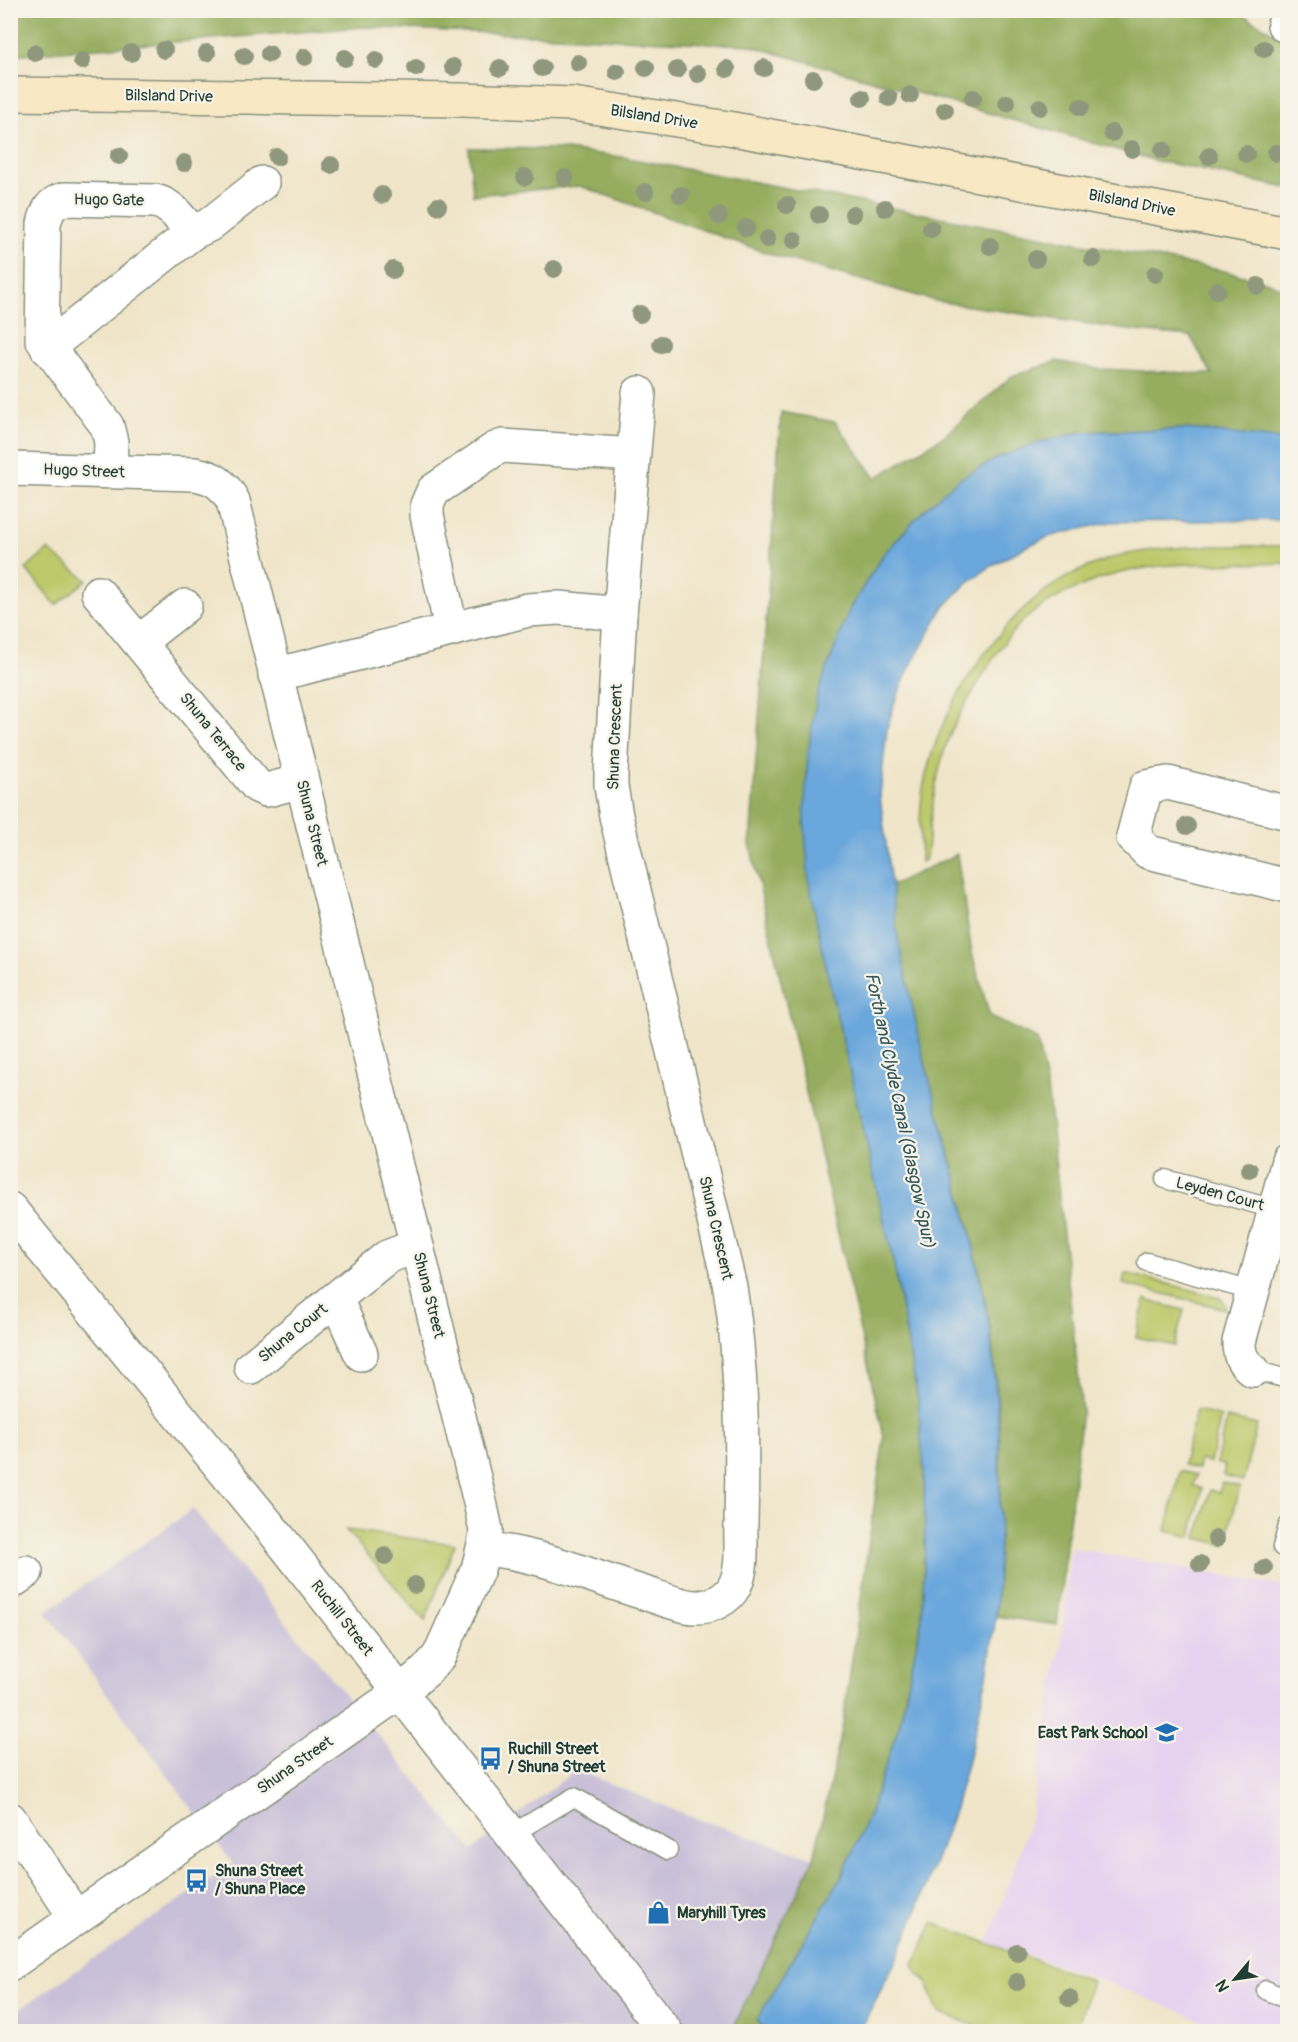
<svg xmlns="http://www.w3.org/2000/svg" width="1298" height="2042" font-family="Pangolin,sans-serif">
<style>
.built{fill:#e6d2f0}
.industrial{fill:#c8bfd8}
.green{fill:#bdc96b;stroke:#6e8350;stroke-width:1.5}
.forest{fill:#96ad5f;stroke:#5a754a;stroke-width:1.5}
.water{fill:#6ba7dc;stroke:#457288;stroke-width:1.5}
.lines{fill:none;stroke-linecap:round;stroke-linejoin:round}
.lane-casing{stroke:#88917e;stroke-width:21}
.street-casing{stroke:#88917e;stroke-width:36}
.secondary-casing{stroke:#88917e;stroke-width:36}
.lane{stroke:#fff;stroke-width:18}
.street{stroke:#fff;stroke-width:33}
.secondary{stroke:#f8e8c3;stroke-width:33}
.tree{fill:#8f987d}
.labels{text-anchor:middle;dominant-baseline:central;stroke-width:4.5;stroke-linejoin:round;paint-order:stroke}
.street-label{font-size:16px;fill:#1f3d34;stroke:#f7f3e8}
.poi-label{font-size:16px;font-weight:bold;fill:#1f3d34;stroke:#f7f3e8;text-anchor:start}
.water-label{font-size:18px;font-style:italic;fill:#32585e;stroke:#f7f3e8}
</style>
<rect width="100%" height="100%" fill="#f7f3e8"/>
<filter id="ink" filterUnits="userSpaceOnUse"><feTurbulence type="fractalNoise" baseFrequency=".0167" numOctaves="2"/><feDisplacementMap in="SourceGraphic" scale="12" xChannelSelector="R" yChannelSelector="G"/><feConvolveMatrix kernelMatrix="1 2 1 2 8 2 1 2 1" color-interpolation-filters="sRGB"/></filter>
<filter id="wash" filterUnits="userSpaceOnUse"><feTurbulence type="fractalNoise" baseFrequency=".008" numOctaves="4" result="noise"/><feDisplacementMap in="SourceGraphic" scale="24" xChannelSelector="R" yChannelSelector="G"/><feGaussianBlur stdDeviation="1.35" result="paint"/><feColorMatrix in="noise" values="0 0 0 0 0 0 0 0 0 0 0 0 0 0 0 0 0 1.4 0 .05"/><feComposite in="paint" operator="in"/></filter>
<g filter="url(#wash)">
<rect width="100%" height="100%" fill="#f0e5c9"/>
<polygon class="built" points="1071,1548 1287,1587 1287,2031 1229,2031 1082,1973 988,1942 1029,1824 1061,1642"/>
<polygon class="industrial" points="193,1509 472,1850 576,1770 687,1815 814,1858 732,2031 11,2032 11,2015 233,1864 46,1612"/>
<g class="green">
<path d="M 1208,546 L 1287,546 L 1287,563 C 1236,565 1184,560 1134,570 C 1098,577 1059,593 1030,615 C 1008,632 990,663 976,687 C 964,706 952,726 945,748 C 934,784 930,821 926,859 L 921,862 C 920,837 919,813 923,789 C 931,746 948,708 972,672 C 1008,617 1045,580 1109,559 C 1141,549 1175,548 1208,546 Z"/>
<polygon points="48,550 87,580 56,605 26,569"/>
<polygon points="1125,1273 1219,1297 1225,1304 1225,1309 1123,1284"/>
<polygon points="1145,1300 1184,1310 1174,1346 1136,1337"/>
<polygon points="1196,1410 1221,1417 1210,1462 1200,1460 1198,1469 1183,1465"/>
<polygon points="1227,1418 1257,1425 1243,1481 1223,1476 1225,1466 1216,1463"/>
<polygon points="1180,1471 1196,1475 1193,1486 1202,1488 1191,1537 1166,1531"/>
<polygon points="1222,1482 1240,1487 1225,1545 1197,1538 1210,1490 1219,1493"/>
<polygon points="346,1530 455,1544 425,1621"/>
<polygon points="933,1923 1092,1981 1076,2031 989,2031 938,2012 927,1982 917,1973 913,1965"/>
</g>
<g class="forest">
<polygon points="11,10 1236,11 1287,40 1287,188 1168,163 1164,163 748,45 363,27 11,55"/>
<polygon points="469,148 558,149 622,157 1220,270 1268,282 1287,291 1287,440 1187,429 1082,432 1036,443 998,458 924,510 883,555 850,608 825,963 893,1260 918,1399 924,1471 925,1547 922,1618 900,1723 869,1815 843,1874 758,2019 765,2031 732,2031 814,1858 842,1729 884,1437 750,844 781,412 835,422 876,478 944,436 1012,376 1057,361 1099,369 1212,374 1190,336 1135,331 936,301 773,255 580,186 473,195"/>
<path d="M 957,854 L 972,953 L 990,1017 L 1037,1039 L 1048,1094 L 1082,1411 L 1057,1625 L 996,1616 C 1000,1521 1005,1425 990,1330 C 976,1237 947,1147 923,1056 C 908,1000 898,943 890,886 Z"/>
</g>
<polygon class="water" points="1187,429 1287,440 1287,520 1111,522 1051,536 1025,547 993,565 967,583 943,608 909,669 896,699 887,728 880,796 898,939 923,1055 971,1235 990,1330 999,1428 1000,1518 996,1616 987,1676 970,1753 955,1808 919,1905 897,1958 860,2031 765,2031 757,2020 843,1874 869,1815 900,1723 922,1618 925,1547 924,1471 918,1399 893,1260 825,963 809,883 804,819 808,753 817,695 850,608 883,555 924,510 959,479 998,458 1036,443 1082,432"/>
</g>
<g filter="url(#ink)">
<g class="lines">
<defs>
<g id="lane">
<polyline points="1165,1179 1274,1209"/>
<polyline points="1147,1262 1252,1291"/>
<polyline points="1253,1370 1288,1379"/>
<polyline points="1282,1547 1288,1526"/>
<polyline points="512,1834 574,1797 668,1850"/>
<polyline points="1266,1990 1288,2000"/>
</g>
<g id="street">
<polyline points="1284,25 1288,24"/>
<polyline points="47,348 192,233 209,225 262,183"/>
<path d="M 10,469 L 195,474 C 213,477 224,484 233,501 L 480,1502 L 486,1530 L 485,1540 L 478,1569 L 439,1656 L 426,1671 L 400,1692 L 10,1964"/>
<path d="M 110,471 L 111,442 L 107,426 L 42,339 L 44,224 C 47,211 51,202 65,199 L 155,201 C 173,205 181,220 192,233"/>
<polyline points="98,593 257,786 266,790 271,789 301,781"/>
<polyline points="451,629 427,515 427,505 433,491 495,449 503,446 633,455"/>
<polyline points="139,642 185,606"/>
<polyline points="275,675 528,610 559,608 620,614"/>
<polyline points="1288,813 1168,783 1146,787 1133,837 1148,852 1288,886"/>
<polyline points="10,1209 284,1544 666,2032"/>
<polyline points="336,1299 361,1354"/>
<polyline points="251,1367 387,1257 416,1246"/>
<path d="M 1253,1370 C 1242,1362 1239,1355 1239,1342 L 1288,1161"/>
<path d="M 484,1549 C 537,1553 590,1576 641,1592 C 658,1597 676,1605 693,1607 C 710,1608 728,1600 735,1585 C 744,1567 740,1542 741,1522 C 743,1443 742,1365 730,1287 L 616,816 L 611,786 L 611,773 L 620,614 L 639,393"/>
<polyline points="10,1583 26,1572"/>
<polyline points="10,1819 76,1918"/>
</g>
<polyline id="secondary" points="10,94 462,100 573,104 728,128 1288,233"/>
</defs>
<use href="#lane" class="lane-casing"/>
<use href="#street" class="street-casing"/>
<use href="#secondary" class="secondary-casing"/>
<use href="#lane" class="lane"/>
<use href="#street" class="street"/>
<use href="#secondary" class="secondary"/>
</g>
<g class="tree">
<circle cx="1264" cy="49" r="9"/>
<circle cx="164" cy="50" r="9"/>
<circle cx="35" cy="53" r="9"/>
<circle cx="131" cy="53" r="9"/>
<circle cx="207" cy="53" r="9"/>
<circle cx="269" cy="54" r="9"/>
<circle cx="244" cy="56" r="9"/>
<circle cx="305" cy="57" r="9"/>
<circle cx="345" cy="58" r="9"/>
<circle cx="376" cy="60" r="9"/>
<circle cx="82" cy="61" r="9"/>
<circle cx="578" cy="63" r="9"/>
<circle cx="453" cy="67" r="9"/>
<circle cx="416" cy="68" r="9"/>
<circle cx="500" cy="68" r="9"/>
<circle cx="542" cy="68" r="9"/>
<circle cx="646" cy="68" r="9"/>
<circle cx="764" cy="68" r="9"/>
<circle cx="727" cy="69" r="9"/>
<circle cx="677" cy="70" r="9"/>
<circle cx="617" cy="72" r="9"/>
<circle cx="698" cy="74" r="9"/>
<circle cx="813" cy="79" r="9"/>
<circle cx="910" cy="95" r="9"/>
<circle cx="862" cy="98" r="9"/>
<circle cx="889" cy="98" r="9"/>
<circle cx="973" cy="98" r="9"/>
<circle cx="1007" cy="103" r="9"/>
<circle cx="1040" cy="107" r="9"/>
<circle cx="1081" cy="107" r="9"/>
<circle cx="945" cy="110" r="9"/>
<circle cx="1112" cy="133" r="9"/>
<circle cx="1132" cy="149" r="9"/>
<circle cx="1163" cy="150" r="9"/>
<circle cx="1276" cy="153" r="9"/>
<circle cx="1246" cy="154" r="9"/>
<circle cx="119" cy="156" r="9"/>
<circle cx="1209" cy="156" r="9"/>
<circle cx="277" cy="157" r="9"/>
<circle cx="184" cy="163" r="9"/>
<circle cx="331" cy="165" r="9"/>
<circle cx="525" cy="177" r="9"/>
<circle cx="565" cy="178" r="9"/>
<circle cx="645" cy="192" r="9"/>
<circle cx="382" cy="195" r="9"/>
<circle cx="681" cy="195" r="9"/>
<circle cx="787" cy="205" r="9"/>
<circle cx="438" cy="206" r="9"/>
<circle cx="885" cy="208" r="9"/>
<circle cx="853" cy="214" r="9"/>
<circle cx="819" cy="215" r="9"/>
<circle cx="719" cy="216" r="9"/>
<circle cx="746" cy="228" r="9"/>
<circle cx="931" cy="229" r="9"/>
<circle cx="767" cy="239" r="9"/>
<circle cx="794" cy="240" r="9"/>
<circle cx="990" cy="246" r="9"/>
<circle cx="1036" cy="259" r="9"/>
<circle cx="1093" cy="259" r="9"/>
<circle cx="554" cy="269" r="9"/>
<circle cx="393" cy="270" r="9"/>
<circle cx="1155" cy="274" r="9"/>
<circle cx="1258" cy="286" r="9"/>
<circle cx="1217" cy="290" r="9"/>
<circle cx="640" cy="314" r="9"/>
<circle cx="661" cy="344" r="9"/>
<circle cx="1187" cy="826" r="9"/>
<circle cx="1249" cy="1170" r="9"/>
<circle cx="1216" cy="1539" r="9"/>
<circle cx="385" cy="1556" r="9"/>
<circle cx="1200" cy="1564" r="9"/>
<circle cx="1264" cy="1568" r="9"/>
<circle cx="415" cy="1585" r="9"/>
<circle cx="1017" cy="1952" r="9"/>
<circle cx="1017" cy="1982" r="9"/>
<circle cx="1069" cy="1998" r="9"/>
</g>
</g>
<defs>
<symbol id="school-bare" viewBox="-9 -9 18 18"><path d="M0-5L7-2L0 1L-7-2ZM-4 1L0 2.5L4 1V4Q0 6-4 4Z" fill="#1f6fb2" stroke="#f7f3e8" stroke-width="2.5" paint-order="stroke"/></symbol>
<symbol id="bus-bare" viewBox="-9 -9 18 18"><path d="M-5-6H5V4H4V6H2V4H-2V6H-4V4H-5ZM-3.5-4V0h7V-4ZM-3.5 1.2v1.5H-2V1.2ZM2 1.2v1.5H3.5V1.2Z" fill="#1f6fb2" stroke="#f7f3e8" stroke-width="2.5" paint-order="stroke"/></symbol>
<symbol id="shop-bare" viewBox="-9 -9 18 18"><path d="M-5-2.5h2.3a2.7 3.5 0 0 1 5.4 0H5L5.5 6h-11ZM-1.5-2.5h3a1.5 2.3 0 0 0-3 0Z" fill="#1f6fb2" stroke="#f7f3e8" stroke-width="2.5" paint-order="stroke"/></symbol>
</defs>
<g fill-rule="evenodd">
<use href="#school-bare" x="1150" y="1716" width="33" height="33"/>
<use href="#bus-bare" x="474" y="1742" width="33" height="33"/>
<use href="#bus-bare" x="180" y="1864" width="33" height="33"/>
<use href="#shop-bare" x="642" y="1896" width="33" height="33"/>
</g>
<g class="labels">
<g class="street-label">
<text transform="translate(169 96) rotate(1)">Bilsland Drive</text>
<text transform="translate(654 117) rotate(9)">Bilsland Drive</text>
<text transform="translate(109 200) rotate(1)">Hugo Gate</text>
<text transform="translate(1132 203) rotate(11)">Bilsland Drive</text>
<text transform="translate(84 471) rotate(2)">Hugo Street</text>
<text transform="translate(213 732) rotate(51)">Shuna Terrace</text>
<text transform="translate(615 737) rotate(-88)">Shuna Crescent</text>
<text transform="translate(312 823) rotate(76)">Shuna Street</text>
<text transform="translate(1220 1194) rotate(15)">Leyden Court</text>
<text transform="translate(716 1228) rotate(77)">Shuna Crescent</text>
<text transform="translate(429 1295) rotate(76)">Shuna Street</text>
<text transform="translate(293 1333) rotate(-39)">Shuna Court</text>
<text transform="translate(342 1618) rotate(52)">Ruchill Street</text>
<text transform="translate(295 1765) rotate(-35)">Shuna Street</text>
</g>
<g class="poi-label">
<text x="1148" y="1733" text-anchor="end">East Park School</text>
<text x="508" y="1749">Ruchill Street<tspan x="508" dy="18">/ Shuna Street</tspan></text>
<text x="215" y="1871">Shuna Street<tspan x="215" dy="18">/ Shuna Place</tspan></text>
<text x="677" y="1913">Maryhill Tyres</text>
</g>
<g class="water-label">
<text transform="translate(900 1110) rotate(78)">Forth and Clyde Canal (Glasgow Spur)</text>
</g>
</g>
<rect width="1298" height="2042" fill="none" stroke="#f7f3e8" stroke-width="36"/>
<g transform="translate(1235 1979) rotate(241)" stroke="#f7f3e8" stroke-width="4.5" paint-order="stroke">
<path d="M0-4.5L10 22L0 15L-10 22Z" fill="#1f3d34"/>
<text y="-9" font-size="16" font-weight="bold" text-anchor="middle" fill="#1f3d34">N</text>
</g>
</svg>
